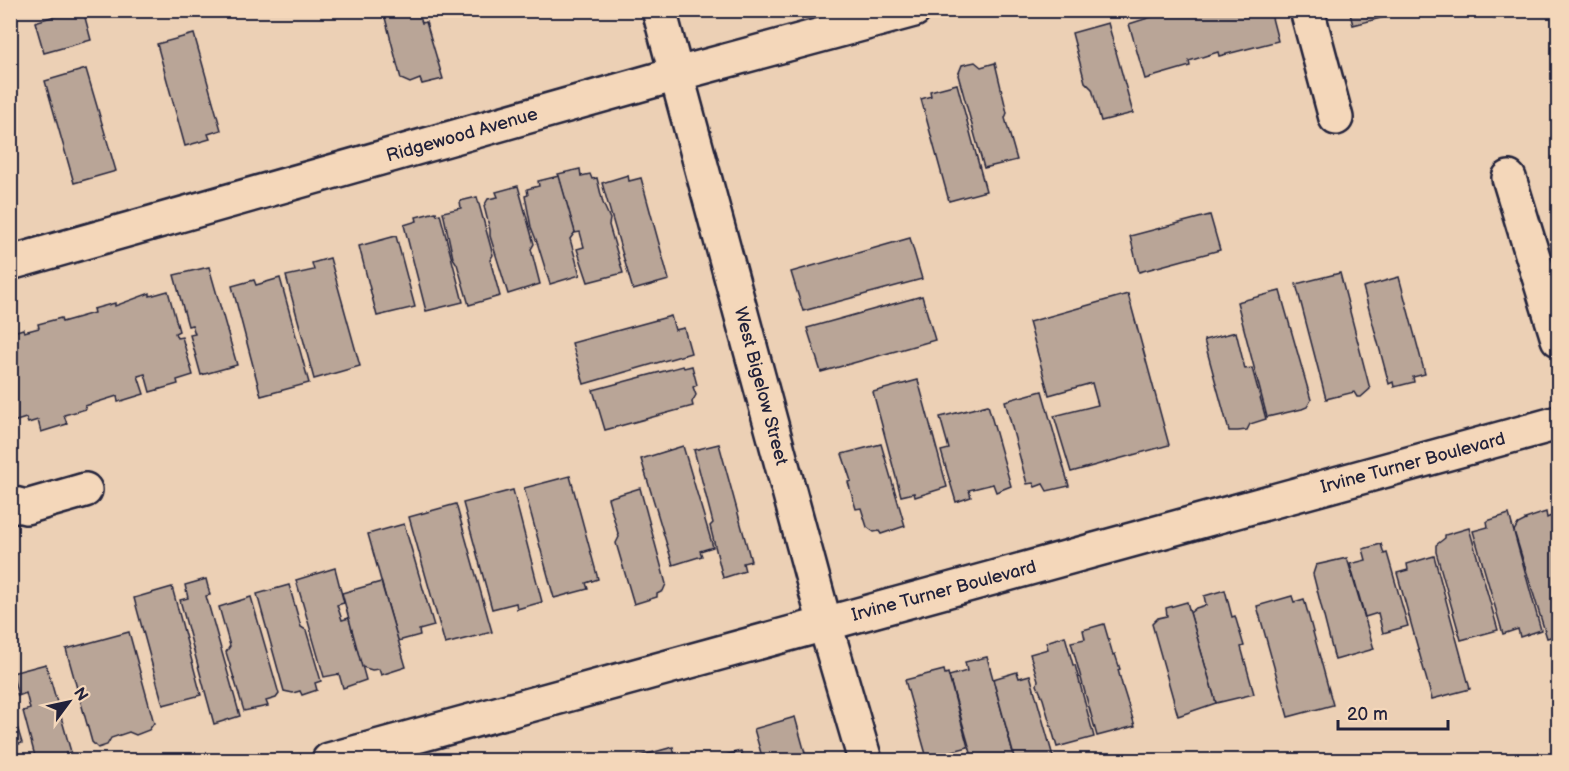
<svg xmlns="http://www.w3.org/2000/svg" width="1569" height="771" font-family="'Balsamiq Sans',sans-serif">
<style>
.building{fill:#b9a597;stroke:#22223b;stroke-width:1.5}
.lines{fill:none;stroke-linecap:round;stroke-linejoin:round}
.minor-casing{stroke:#22223b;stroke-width:38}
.minor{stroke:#f4d7ba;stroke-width:33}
.labels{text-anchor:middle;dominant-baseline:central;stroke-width:4.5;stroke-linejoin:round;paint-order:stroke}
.street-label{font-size:18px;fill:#22223b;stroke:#f4d7ba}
</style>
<rect width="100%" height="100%" fill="#ecd0b5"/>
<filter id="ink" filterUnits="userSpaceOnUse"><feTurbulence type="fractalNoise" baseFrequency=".0167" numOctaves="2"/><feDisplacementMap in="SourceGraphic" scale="12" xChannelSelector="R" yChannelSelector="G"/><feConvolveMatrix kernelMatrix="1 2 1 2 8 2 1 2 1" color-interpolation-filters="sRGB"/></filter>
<g filter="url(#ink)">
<g class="building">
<polygon points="74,10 83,10 91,40 44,53 35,22"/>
<polygon points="383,10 418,10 422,23 426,22 443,79 422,84 420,79 410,83 401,79"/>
<polygon points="1173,10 1270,10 1278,41 1219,56 1218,52 1189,61 1190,66 1145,79 1129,24"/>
<polygon points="1349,10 1412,10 1353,25"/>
<polygon points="1492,10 1519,10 1494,18"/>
<polygon points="1108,23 1133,113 1101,121 1092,89 1085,82 1072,33"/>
<polygon points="194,34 221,130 208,134 210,139 185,146 157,44"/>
<polygon points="975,62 981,67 995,63 1007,113 1005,118 1017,160 984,168 958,75 962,65"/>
<polygon points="86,69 116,171 74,183 45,81"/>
<polygon points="957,84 986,191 949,201 921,99 931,96 930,91"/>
<polygon points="580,169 581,176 590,174 592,179 597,178 603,203 610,219 609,225 623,273 588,282 577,249 584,247 580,232 575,233 558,174"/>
<polygon points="628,175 629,181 641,178 669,280 633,290 602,183"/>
<polygon points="559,176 575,232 570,239 580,275 550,284 537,242 531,227 525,196 528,195 527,189 539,186 538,181"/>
<polygon points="518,186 534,244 531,249 540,284 508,294 490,236 490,230 484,206 488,199 498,197 496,192"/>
<polygon points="477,197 493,255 490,260 500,296 469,305 457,264 453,258 443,212 461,208 460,201"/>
<polygon points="436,212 437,215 440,214 463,302 426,311 404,225 417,221 416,217"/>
<polygon points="1210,215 1220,250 1139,272 1130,236"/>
<polygon points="396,236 415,307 377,316 359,246"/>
<polygon points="910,238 922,279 803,311 791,272"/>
<polygon points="330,258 360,366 314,379 286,276 314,270 312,263"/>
<polygon points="209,267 237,365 201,375 190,335 195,334 192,325 188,326 174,275"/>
<polygon points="1340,273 1370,389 1361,397 1357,397 1354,392 1326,399 1296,284"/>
<polygon points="1399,277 1425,374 1413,377 1414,382 1394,387 1393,382 1389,384 1363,287"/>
<polygon points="280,278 309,383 261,396 232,286 254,280 256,285"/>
<polygon points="168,291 179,331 175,333 177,338 182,337 193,375 177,380 178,384 150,392 145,374 138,376 144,394 118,402 117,396 85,406 86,409 64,415 67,424 41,432 38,420 28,423 26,418 10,423 10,333 23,329 24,332 39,328 38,324 61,318 62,322 94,313 93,309 115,303 115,306 150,293 150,296"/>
<polygon points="1280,291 1311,400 1307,407 1302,409 1267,417 1237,302"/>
<polygon points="1128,294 1169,445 1071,472 1054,416 1098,405 1092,383 1049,395 1029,322"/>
<polygon points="922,296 935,340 821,372 807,328"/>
<polygon points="671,316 675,330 684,328 691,353 584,384 572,343"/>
<polygon points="1236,332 1245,369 1252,368 1266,419 1250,424 1247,430 1238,431 1229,431 1204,340"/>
<polygon points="683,366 684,368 692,366 697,385 693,387 696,395 692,402 693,406 605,430 593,390"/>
<polygon points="918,380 947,487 915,497 914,493 901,496 873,392"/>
<polygon points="1042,391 1069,486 1047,491 1043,484 1035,487 1033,483 1027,484 1005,401"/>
<polygon points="988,405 1011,486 996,492 993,484 969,490 971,497 956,502 941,451 949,449 940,417"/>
<polygon points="719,444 751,561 743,563 745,571 723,578 710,526 713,523 694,450"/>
<polygon points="881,444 905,526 881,534 879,531 874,532 867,527 861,508 856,509 848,482 851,481 842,454"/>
<polygon points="683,446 713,547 700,551 702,556 673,565 641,459"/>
<polygon points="570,476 598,579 586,583 588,589 554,598 524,488"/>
<polygon points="640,488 666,584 663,591 657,594 657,597 634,604 616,543 619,537 608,498"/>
<polygon points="513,490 542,602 517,609 516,603 492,609 463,503"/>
<polygon points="456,504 492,632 445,644 409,517"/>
<polygon points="1558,506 1558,527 1553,508"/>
<polygon points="1546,512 1547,518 1551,516 1558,542 1558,635 1547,638 1514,531 1518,524 1526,520 1525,519"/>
<polygon points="1509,514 1541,630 1520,637 1518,629 1503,634 1473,531 1488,527 1487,521"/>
<polygon points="404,524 434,626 419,630 420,635 398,641 368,534"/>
<polygon points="1469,528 1498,630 1461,640 1436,552 1436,545 1445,538 1445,535"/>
<polygon points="1381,544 1384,554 1387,553 1408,626 1383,633 1378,613 1365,617 1350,564 1366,560 1363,549"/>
<polygon points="1434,556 1470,689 1432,699 1397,573 1408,570 1407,564"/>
<polygon points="1347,558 1374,649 1335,660 1313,574 1316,565"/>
<polygon points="335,568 344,603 337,605 342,620 349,618 366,680 343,688 339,674 324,677 296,580"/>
<polygon points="206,579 210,595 206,596 240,716 214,724 180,600 188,598 185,585"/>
<polygon points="381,582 406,667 381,675 379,669 372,670 362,667 342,593"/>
<polygon points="289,585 301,627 306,630 321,681 315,683 317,690 302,695 300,691 293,693 284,691 257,594"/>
<polygon points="172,587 201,695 163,705 134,598"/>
<polygon points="1225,590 1232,617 1235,616 1244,646 1241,647 1254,694 1216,703 1190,613 1196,608 1206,605 1204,596"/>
<polygon points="1292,596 1294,602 1304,599 1333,705 1288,717 1257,606"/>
<polygon points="251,597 279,694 276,698 266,701 268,706 244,711 226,652 230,646 219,607"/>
<polygon points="1187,602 1216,703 1178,716 1152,624 1158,618 1167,616 1166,608"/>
<polygon points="1104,624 1113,655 1115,654 1120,669 1118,670 1123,688 1135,726 1097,736 1071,642 1085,639 1083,630"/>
<polygon points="129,632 154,723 149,730 136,735 129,732 111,738 107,745 98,748 92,742 66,649"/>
<polygon points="1065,636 1073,665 1075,665 1094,737 1057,747 1043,699 1037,685 1038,680 1030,654 1048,649 1046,642"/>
<polygon points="987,657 993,679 1015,760 973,760 949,676 967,671 965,662"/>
<polygon points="46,664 71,752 66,753 68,758 60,760 36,760 23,711 30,709 26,693 18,696 12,673"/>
<polygon points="944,670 945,674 948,673 968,747 927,758 905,680"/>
<polygon points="1017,672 1019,678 1030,675 1054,760 1015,760 993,679"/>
<polygon points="10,703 22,743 10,747"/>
<polygon points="795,717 807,760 763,760 754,729"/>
<polygon points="673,747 676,760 637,760 636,757"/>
<polygon points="741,751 744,760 706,760"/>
</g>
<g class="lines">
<defs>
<g id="minor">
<polyline points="659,10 825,624 865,760"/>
<polyline points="1307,10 1336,118"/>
<polyline points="1509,178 1558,339"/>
<polyline points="10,263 677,74 914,10"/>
<polyline points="10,503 26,507 85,490"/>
<polyline points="329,760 1558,423"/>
</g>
</defs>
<use href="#minor" class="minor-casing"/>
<use href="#minor" class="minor"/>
</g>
</g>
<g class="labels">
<g class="street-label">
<text transform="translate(462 135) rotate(-16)">Ridgewood Avenue</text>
<text transform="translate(761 386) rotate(75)">West Bigelow Street</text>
<text transform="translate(1413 463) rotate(-15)">Irvine Turner Boulevard</text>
<text transform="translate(944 591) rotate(-15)">Irvine Turner Boulevard</text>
</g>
</g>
<rect width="1569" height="771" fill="none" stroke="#f4d7ba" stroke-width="36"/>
<rect x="18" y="18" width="1533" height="735" fill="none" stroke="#22223b" stroke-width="2" filter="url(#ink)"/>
<g transform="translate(69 702) rotate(57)" stroke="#f4d7ba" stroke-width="4.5" paint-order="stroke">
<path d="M0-4.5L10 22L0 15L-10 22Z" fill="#22223b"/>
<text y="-9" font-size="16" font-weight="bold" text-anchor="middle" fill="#22223b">N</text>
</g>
<path d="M1338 720v9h110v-9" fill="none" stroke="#22223b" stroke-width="3"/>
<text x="1347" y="720" font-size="18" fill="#22223b" stroke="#f4d7ba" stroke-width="4.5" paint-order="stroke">20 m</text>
</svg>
